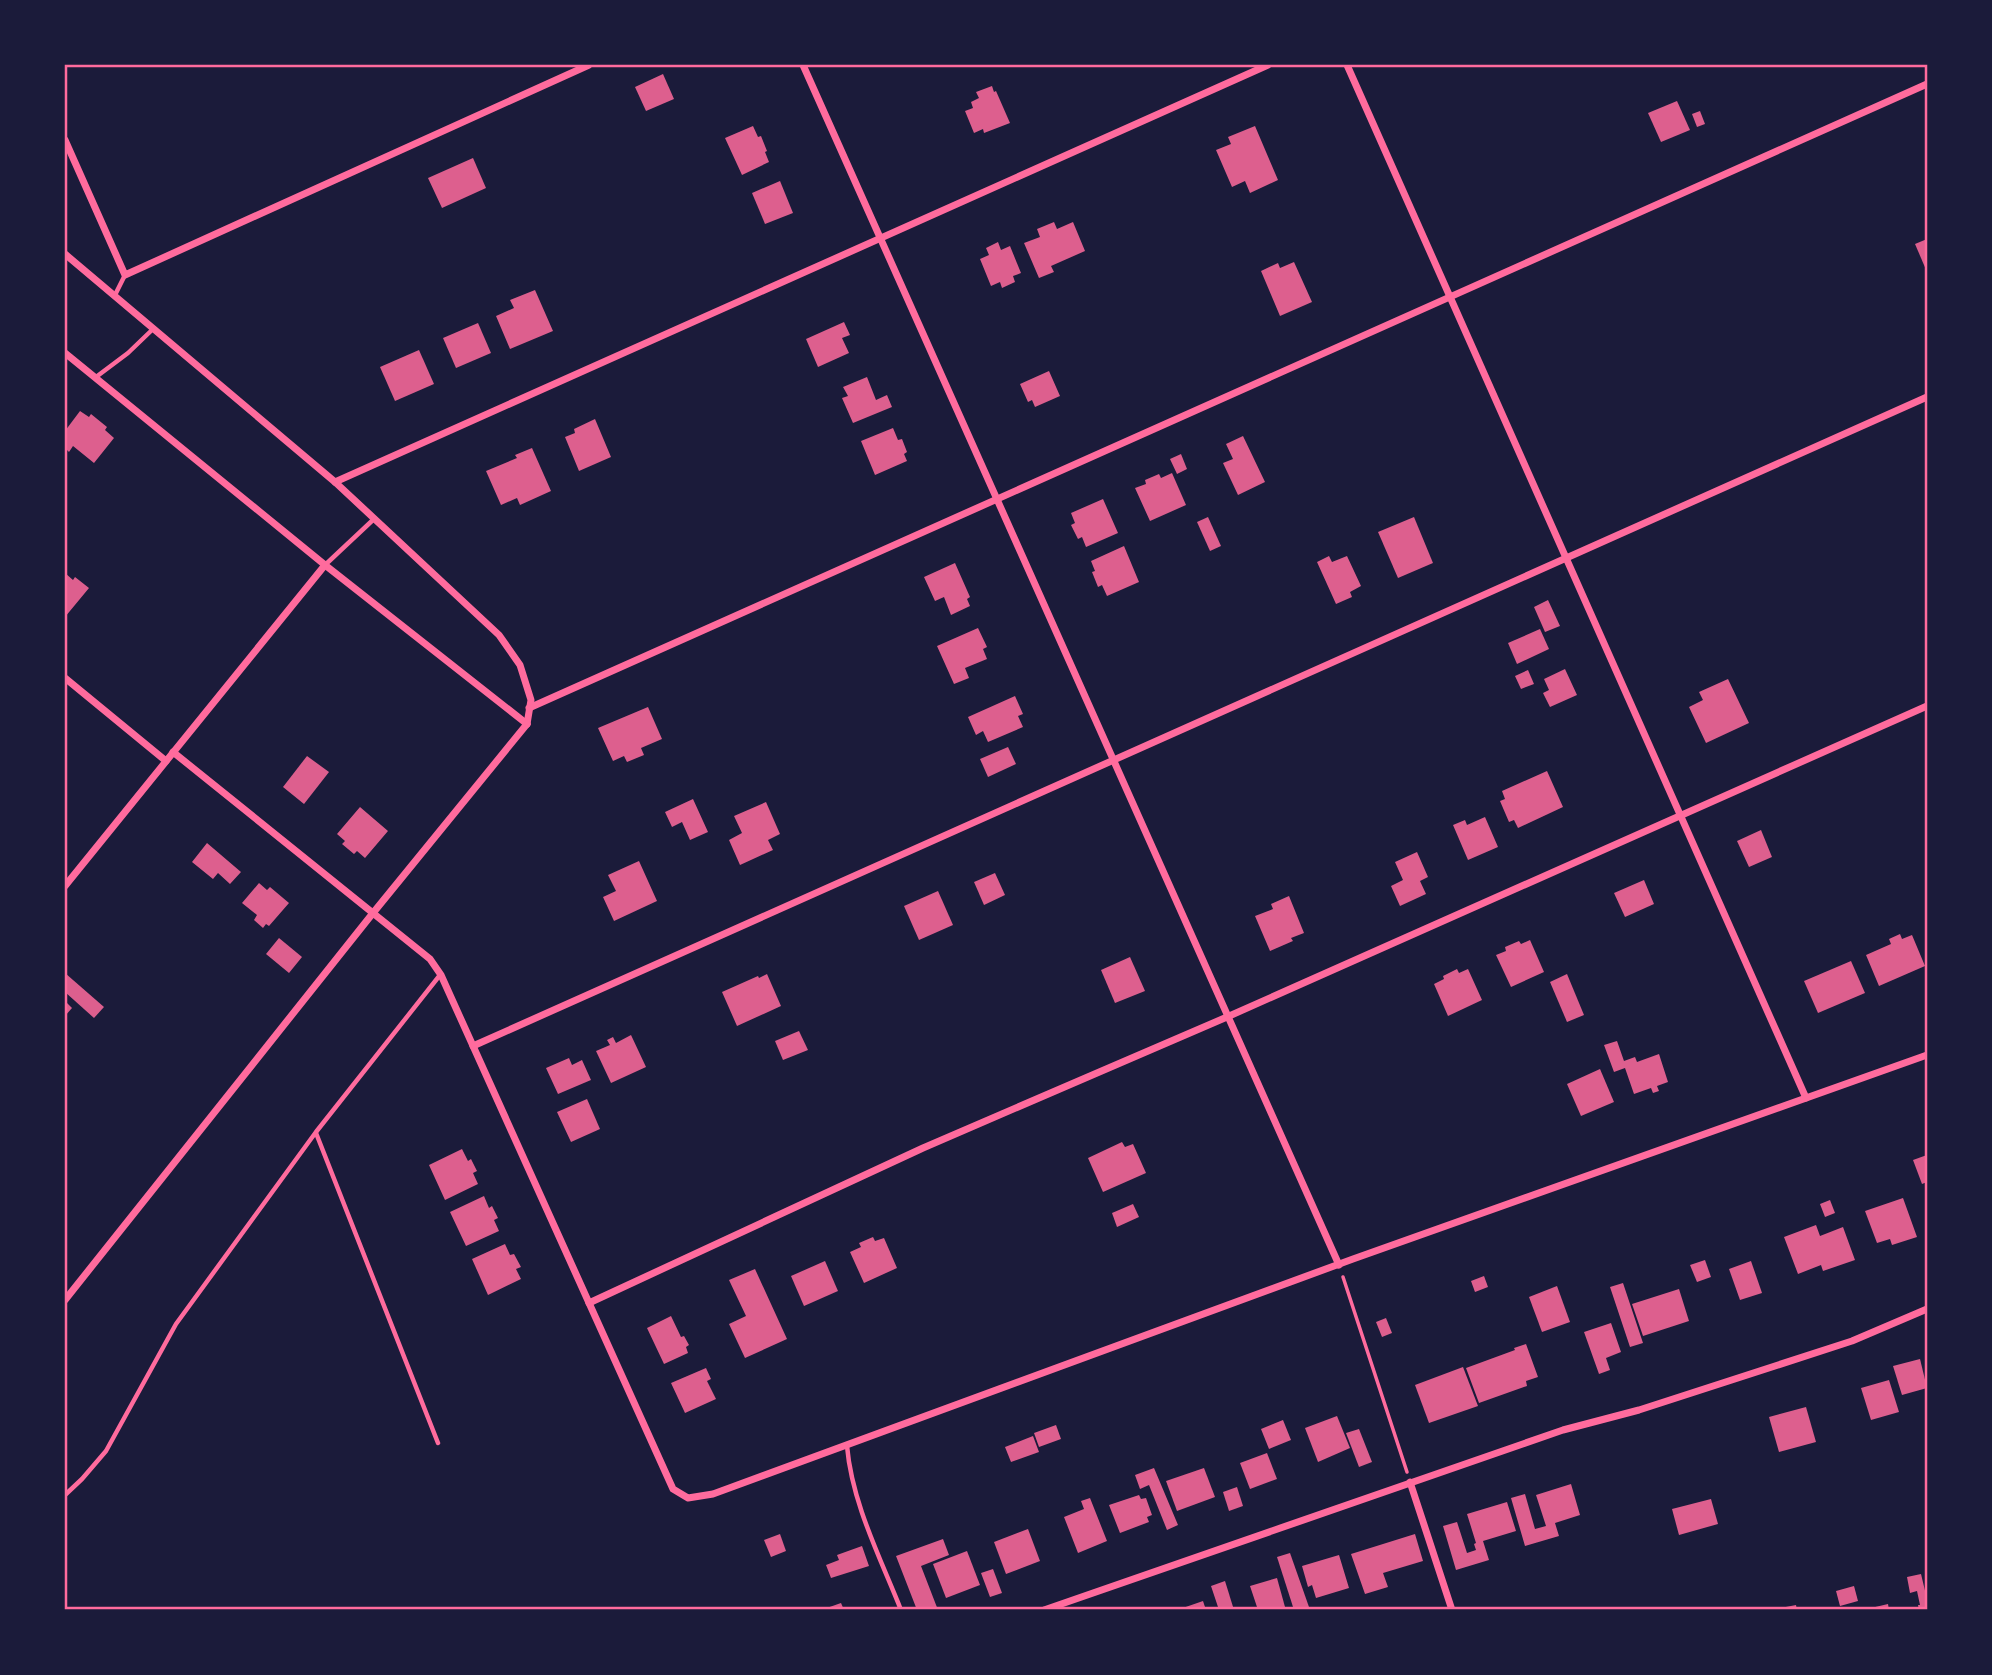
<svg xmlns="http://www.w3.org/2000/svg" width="1992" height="1675" font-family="'Open Sans',sans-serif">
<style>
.building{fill:#dd5f8e}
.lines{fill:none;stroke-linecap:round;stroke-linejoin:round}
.path{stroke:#ff6b9d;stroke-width:3.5}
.service{stroke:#ff6b9d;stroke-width:4.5}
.minor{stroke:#ff6b9d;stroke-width:7}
.neatline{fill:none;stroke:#ff6b9d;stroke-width:2.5}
</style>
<rect width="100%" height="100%" fill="#1b1b3a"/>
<g class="building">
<polygon points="663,74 674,99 646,111 635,87"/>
<polygon points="992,86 994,92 996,91 1010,123 984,133 983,129 974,133 965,111 973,108 971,102 979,98 976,92"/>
<polygon points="1677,101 1690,130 1661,142 1648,113"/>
<polygon points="1700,111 1705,124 1697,127 1692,114"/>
<polygon points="753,126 758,137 761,136 767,151 765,152 769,162 742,175 725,138"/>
<polygon points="1255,126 1278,180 1250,193 1245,181 1232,187 1216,150 1231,144 1228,137"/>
<polygon points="473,158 486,188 442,208 428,178"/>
<polygon points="780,181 793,213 765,224 752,193"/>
<polygon points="1054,222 1057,229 1073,222 1085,251 1051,266 1054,272 1039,278 1024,243 1040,237 1037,229"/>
<polygon points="1927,239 1927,272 1915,244"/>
<polygon points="998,242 1001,250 1010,246 1021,273 1013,276 1015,282 1002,288 1000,282 991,286 980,259 989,255 986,248"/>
<polygon points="1294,262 1312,302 1280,316 1261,271 1278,263 1280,268"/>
<polygon points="535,290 553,331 510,349 496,316 514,308 510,300"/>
<polygon points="844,322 850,335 842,338 849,353 818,367 806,339"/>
<polygon points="478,323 491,353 456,368 443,338"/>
<polygon points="419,350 434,384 395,401 380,367"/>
<polygon points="1049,371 1060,396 1035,407 1032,400 1028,402 1020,384"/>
<polygon points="867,377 876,400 887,395 892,407 853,423 842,398 848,396 843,387"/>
<polygon points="80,411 89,417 91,414 107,427 105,430 114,438 94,463 73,446 69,452 65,448 65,431"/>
<polygon points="595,419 611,457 579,471 565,437 575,433 574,429"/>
<polygon points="893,428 898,440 902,439 907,452 904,454 907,461 875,475 861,441"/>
<polygon points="1243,436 1265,482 1238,495 1223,463 1233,459 1226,444"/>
<polygon points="532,448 551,491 520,505 517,498 501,505 486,471 517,458 515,455"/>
<polygon points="1181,454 1187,469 1177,474 1170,459"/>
<polygon points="1172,473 1186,505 1150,521 1135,488 1146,484 1145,480 1159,474 1161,478"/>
<polygon points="1103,499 1118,533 1086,547 1082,537 1078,539 1071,525 1075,523 1071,513"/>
<polygon points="1208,517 1221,546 1210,551 1197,522"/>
<polygon points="1414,517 1433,563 1398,578 1378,532"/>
<polygon points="1124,546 1139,582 1107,596 1102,585 1098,587 1092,572 1095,571 1091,561"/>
<polygon points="1329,556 1332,562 1347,556 1361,586 1350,592 1352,597 1336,604 1317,562"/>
<polygon points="955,563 970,597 967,599 970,606 951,615 944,597 935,601 924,577"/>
<polygon points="65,573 73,580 75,577 89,588 65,617"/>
<polygon points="1548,600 1560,626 1545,632 1534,607"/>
<polygon points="978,628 987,647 983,649 987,659 965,668 969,678 954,684 937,646"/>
<polygon points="1540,629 1549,649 1517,664 1508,643"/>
<polygon points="1565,669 1577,695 1550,707 1543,693 1549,690 1544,679"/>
<polygon points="1528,670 1534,684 1521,689 1515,676"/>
<polygon points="1728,679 1749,723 1706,743 1689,707 1703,700 1699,692"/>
<polygon points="1015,696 1023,714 1018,716 1023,727 988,742 983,731 976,735 968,717"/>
<polygon points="648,707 662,739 641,748 644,755 627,762 624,756 613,761 598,728"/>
<polygon points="1008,747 1016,764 988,777 980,759"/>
<polygon points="307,756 329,772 304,804 283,787"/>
<polygon points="1547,771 1563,807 1518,828 1514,820 1509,822 1500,801 1505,799 1502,791"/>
<polygon points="693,799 708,832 690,840 682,822 672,827 665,812"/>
<polygon points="766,802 780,834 768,840 773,850 740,865 729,840 742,833 734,816"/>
<polygon points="360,807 388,831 365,858 357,851 354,854 342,844 345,841 337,834"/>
<polygon points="1485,817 1498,847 1468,860 1453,825 1465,820 1467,825"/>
<polygon points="1761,830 1772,857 1749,867 1737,841"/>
<polygon points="207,843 241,872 230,884 218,873 213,879 192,862"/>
<polygon points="1417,852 1428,877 1420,881 1426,894 1400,906 1391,886 1403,880 1395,862"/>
<polygon points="639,861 657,901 614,921 603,897 616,891 608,875"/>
<polygon points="995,873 1005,895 984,905 974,882"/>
<polygon points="1644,880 1654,904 1625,917 1614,893"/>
<polygon points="259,883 267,890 270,887 289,903 269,926 266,924 263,928 254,920 257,915 242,903"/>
<polygon points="938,891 953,925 919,940 904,906"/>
<polygon points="1289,896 1304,933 1291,938 1293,941 1270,951 1255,916 1273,909 1271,904"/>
<polygon points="1900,934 1902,939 1912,935 1925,966 1879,986 1866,955 1891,944 1889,939"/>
<polygon points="279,938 302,957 289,973 266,954"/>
<polygon points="1530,940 1544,972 1511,987 1496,955 1506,951 1505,947 1519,941 1521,944"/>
<polygon points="1130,957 1145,991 1115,1003 1101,970"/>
<polygon points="1851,961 1865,993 1818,1013 1804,981"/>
<polygon points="1457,969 1459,973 1468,969 1482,1000 1448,1016 1434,984 1444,979 1443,976"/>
<polygon points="65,973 104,1007 94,1018 65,992"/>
<polygon points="767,974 781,1006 737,1026 722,992 758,976 759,978"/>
<polygon points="1567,974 1584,1015 1567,1022 1550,982"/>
<polygon points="65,1001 72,1008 65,1016"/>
<polygon points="799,1031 808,1050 783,1060 775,1041"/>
<polygon points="631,1035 646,1067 611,1083 596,1051 610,1045 607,1040 613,1037 616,1043"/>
<polygon points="1617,1041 1624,1061 1635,1057 1637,1062 1659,1054 1668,1082 1657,1086 1659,1091 1653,1093 1651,1088 1634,1094 1625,1068 1614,1072 1604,1045"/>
<polygon points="569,1058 572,1065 582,1060 591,1080 558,1094 546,1068"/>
<polygon points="1600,1069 1614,1102 1581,1116 1567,1084"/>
<polygon points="587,1099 600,1129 571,1142 557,1112"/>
<polygon points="1122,1142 1125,1147 1133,1144 1146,1173 1103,1192 1088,1158"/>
<polygon points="462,1149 468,1161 471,1159 477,1171 473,1173 478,1184 445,1200 429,1165"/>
<polygon points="1927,1155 1927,1182 1922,1184 1913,1160"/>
<polygon points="484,1196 489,1208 492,1206 498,1218 494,1220 499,1231 466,1246 450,1212"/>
<polygon points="1903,1198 1917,1237 1892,1245 1890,1239 1877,1243 1865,1211"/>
<polygon points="1830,1200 1835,1213 1825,1217 1820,1204"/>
<polygon points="1133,1204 1139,1217 1117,1227 1112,1213"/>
<polygon points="1816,1225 1820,1236 1843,1227 1855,1260 1823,1271 1821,1265 1798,1274 1784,1237"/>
<polygon points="873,1237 875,1241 884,1238 897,1268 864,1283 850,1252 861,1247 859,1243"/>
<polygon points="505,1244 510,1255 514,1254 521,1267 516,1269 521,1279 488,1295 472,1259"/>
<polygon points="1705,1260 1711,1277 1697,1282 1690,1265"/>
<polygon points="825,1261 838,1291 804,1306 791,1276"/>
<polygon points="1751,1261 1762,1293 1740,1300 1729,1269"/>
<polygon points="755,1269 787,1339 745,1358 729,1324 746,1316 729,1280"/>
<polygon points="1484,1276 1488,1287 1475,1292 1471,1281"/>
<polygon points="1623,1283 1643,1343 1630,1347 1610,1287"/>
<polygon points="1557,1286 1570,1322 1542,1332 1529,1297"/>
<polygon points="1679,1289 1689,1321 1643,1336 1632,1304"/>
<polygon points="671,1316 681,1337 684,1336 689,1345 686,1347 688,1353 664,1364 647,1328"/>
<polygon points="1386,1318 1392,1333 1382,1337 1376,1322"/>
<polygon points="1611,1323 1621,1352 1606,1358 1610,1370 1599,1374 1584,1332"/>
<polygon points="1526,1344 1538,1377 1526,1381 1527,1386 1479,1403 1466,1368 1515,1350 1514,1348"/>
<polygon points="1920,1359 1927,1388 1902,1395 1893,1366"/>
<polygon points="1463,1367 1478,1406 1429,1423 1415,1385"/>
<polygon points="706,1368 711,1379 707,1381 716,1399 685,1413 671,1383"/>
<polygon points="1889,1380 1899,1412 1871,1420 1861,1388"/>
<polygon points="1806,1407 1816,1442 1779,1452 1769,1417"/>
<polygon points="1337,1416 1350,1448 1318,1462 1305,1428"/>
<polygon points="1283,1420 1291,1440 1269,1449 1261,1429"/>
<polygon points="1056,1425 1061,1439 1039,1447 1034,1433"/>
<polygon points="1359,1429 1372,1462 1359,1467 1346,1433"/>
<polygon points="1033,1436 1039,1452 1011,1462 1005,1447"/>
<polygon points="1267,1453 1277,1479 1250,1489 1240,1463"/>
<polygon points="1154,1468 1178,1525 1167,1530 1149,1485 1140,1489 1135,1475"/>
<polygon points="1204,1468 1215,1497 1177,1511 1166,1481"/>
<polygon points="1571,1484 1580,1515 1555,1523 1559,1536 1525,1546 1511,1498 1525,1494 1535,1529 1546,1526 1536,1495"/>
<polygon points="1237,1487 1243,1506 1229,1511 1223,1492"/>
<polygon points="1139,1495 1141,1499 1146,1498 1152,1515 1147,1517 1149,1522 1120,1533 1109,1505"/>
<polygon points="1090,1498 1107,1541 1078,1553 1064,1517 1084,1509 1081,1501"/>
<polygon points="1711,1499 1718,1524 1679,1535 1672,1509"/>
<polygon points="1507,1502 1516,1531 1483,1541 1489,1560 1456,1570 1443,1526 1457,1522 1467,1553 1476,1550 1474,1544 1476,1543 1467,1514"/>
<polygon points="1028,1529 1040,1561 1006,1574 994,1542"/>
<polygon points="780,1534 786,1551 771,1557 764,1540"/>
<polygon points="1415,1534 1423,1561 1383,1573 1388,1587 1365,1594 1351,1554"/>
<polygon points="943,1539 949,1555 921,1566 938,1610 917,1610 896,1556"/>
<polygon points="862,1546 869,1566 831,1578 826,1565 839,1560 837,1555"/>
<polygon points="967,1551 980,1585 946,1598 933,1564"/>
<polygon points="1290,1553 1309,1607 1299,1610 1294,1610 1277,1557"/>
<polygon points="1339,1555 1349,1588 1316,1598 1312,1585 1308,1587 1302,1566"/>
<polygon points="993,1569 1002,1593 990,1597 981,1573"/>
<polygon points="1921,1574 1927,1599 1927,1610 1919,1610 1918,1605 1920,1605 1917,1591 1910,1593 1907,1577"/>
<polygon points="1277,1578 1285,1607 1275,1610 1258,1610 1250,1586"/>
<polygon points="1225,1581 1234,1610 1219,1610 1211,1586"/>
<polygon points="1854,1586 1858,1601 1840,1606 1836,1591"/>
<polygon points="1203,1601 1206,1610 1177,1610"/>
<polygon points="841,1603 844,1610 821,1610"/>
<polygon points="1888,1604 1889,1610 1872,1610 1871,1608"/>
<polygon points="1796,1605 1797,1610 1776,1610 1776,1609"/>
</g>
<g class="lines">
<polyline class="path" points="1343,1277 1407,1472"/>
<g class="service">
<polyline points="115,295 125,275"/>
<polyline points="96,377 128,353 153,329"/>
<polyline points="325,565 374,519"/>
<polyline points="316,1133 438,1443"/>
<path d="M 847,1446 C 852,1503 880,1557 901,1610"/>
<polyline points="65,1495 82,1479 106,1451 176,1324 316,1132 440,975"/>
</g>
<g class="minor">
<polyline points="803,65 1339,1265"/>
<polyline points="1347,65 1806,1098"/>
<polyline points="65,140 125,275 589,65"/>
<polyline points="65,254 335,482 499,635 520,665 531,700 527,724"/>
<polyline points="65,353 325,565 527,724"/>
<polyline points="335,482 1268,65"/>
<polyline points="65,678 166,761"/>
<polyline points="529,708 1927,84"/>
<polyline points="173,752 430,959 441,975 673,1489 688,1498 713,1494 1353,1259 1927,1055"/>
<polyline points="65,886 325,565"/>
<polyline points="473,1046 1927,397"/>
<polyline points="65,1300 373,913 527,724"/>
<polyline points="589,1303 923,1148 1227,1017 1927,706"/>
<polyline points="1410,1482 1452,1610"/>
<polyline points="1044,1610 1563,1430 1639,1410 1852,1341 1927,1309"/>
</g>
</g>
<rect width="1992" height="1675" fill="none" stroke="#1b1b3a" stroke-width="133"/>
<rect x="66" y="66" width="1860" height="1542" class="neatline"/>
</svg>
